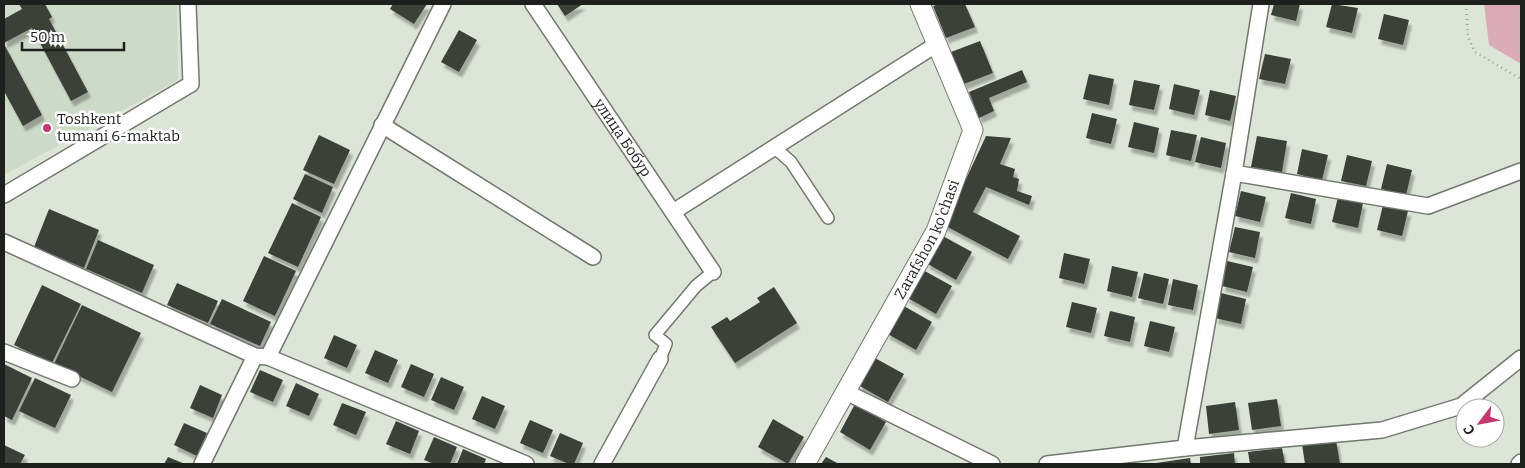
<svg xmlns="http://www.w3.org/2000/svg" width="1525" height="468" font-family="Bitter,serif">
<style>
.built{fill:#cedac8}
.green{fill:#daacb8}
.building{fill:#3b4137;filter:url(#shadow)}
.lines{fill:none;stroke-linecap:round;stroke-linejoin:round}
.pedestrian-casing{stroke:#71786d;stroke-width:14}
.minor-casing{stroke:#71786d;stroke-width:18}
.tertiary-casing{stroke:#71786d;stroke-width:21}
.path{stroke:#9ba298;stroke-width:2.5;stroke-dasharray:1 4;stroke-linecap:butt}
.pedestrian{stroke:#fff;stroke-width:11}
.minor{stroke:#fff;stroke-width:15}
.tertiary{stroke:#fff;stroke-width:19}
.poi-dot{fill:#c43970;stroke:#fff;stroke-width:2}
.labels{text-anchor:middle;dominant-baseline:central;stroke-width:5;stroke-linejoin:round;paint-order:stroke}
.poi-label{font-size:15px;fill:#1d201c;stroke:#fff;text-anchor:start}
.street-label{font-size:15px;fill:#1d201c;stroke:#fff}
</style>
<defs>
<filter id="shadow"><feDropShadow dx="3" dy="5.5" stdDeviation="1" flood-color="#0004"/></filter>
</defs>
<rect width="100%" height="100%" fill="#dde5d8"/>
<polygon class="built" points="4,4 177,4 178,80 4,175"/>
<polygon class="green" points="1484,4 1521,4 1521,64 1489,45"/>
<g class="building">
<polygon points="19,4 45,4 52,17 49,19 88,92 71,101 32,28 4,43 4,19 22,9"/>
<polygon points="393,4 427,4 414,24 390,9"/>
<polygon points="557,4 583,4 565,16"/>
<polygon points="939,4 965,4 975,27 946,38 933,6"/>
<polygon points="1274,4 1300,4 1296,21 1271,15"/>
<polygon points="1332,4 1358,8 1352,33 1326,27"/>
<polygon points="1384,14 1409,20 1403,45 1378,39"/>
<polygon points="459,30 477,40 459,72 441,62"/>
<polygon points="980,41 993,73 964,84 951,52"/>
<polygon points="4,44 42,115 23,126 4,91"/>
<polygon points="1265,54 1291,59 1285,84 1259,79"/>
<polygon points="1022,70 1027,82 989,98 994,111 979,118 969,92"/>
<polygon points="1089,74 1114,79 1109,105 1083,99"/>
<polygon points="1134,80 1160,85 1154,110 1129,105"/>
<polygon points="1174,84 1200,90 1194,115 1169,109"/>
<polygon points="1210,90 1236,96 1230,121 1205,115"/>
<polygon points="1092,113 1117,119 1111,144 1086,138"/>
<polygon points="1134,122 1159,128 1154,153 1128,147"/>
<polygon points="1171,130 1197,135 1191,161 1166,155"/>
<polygon points="319,135 350,150 334,184 303,170"/>
<polygon points="986,136 1011,138 1000,164 1015,169 1013,177 1019,179 1017,191 1032,196 1029,205 986,187 973,212 1020,236 1008,259 942,224 966,179"/>
<polygon points="1257,136 1287,141 1282,172 1251,167"/>
<polygon points="1201,137 1226,143 1221,168 1195,162"/>
<polygon points="1302,149 1328,155 1322,180 1297,174"/>
<polygon points="1347,155 1372,161 1366,186 1341,181"/>
<polygon points="1387,164 1412,170 1406,195 1381,189"/>
<polygon points="305,174 333,187 322,213 293,199"/>
<polygon points="1241,191 1266,197 1260,222 1235,216"/>
<polygon points="1291,193 1316,199 1311,224 1285,218"/>
<polygon points="1338,197 1363,203 1358,228 1332,222"/>
<polygon points="292,203 321,217 298,267 268,253"/>
<polygon points="1383,205 1408,211 1402,236 1377,230"/>
<polygon points="49,209 99,230 84,268 34,247"/>
<polygon points="1235,227 1260,232 1255,258 1229,252"/>
<polygon points="941,235 972,252 956,280 926,263"/>
<polygon points="98,240 154,265 142,293 86,269"/>
<polygon points="1064,253 1090,259 1084,284 1059,278"/>
<polygon points="264,256 296,271 275,316 243,301"/>
<polygon points="1227,261 1253,267 1247,292 1222,286"/>
<polygon points="1112,266 1138,272 1132,297 1107,291"/>
<polygon points="921,269 952,286 936,314 906,297"/>
<polygon points="1144,273 1169,279 1163,304 1138,298"/>
<polygon points="1173,279 1198,285 1193,310 1168,305"/>
<polygon points="177,283 218,301 208,323 167,305"/>
<polygon points="42,285 81,304 52,363 14,345"/>
<polygon points="774,287 797,323 735,363 711,327 727,317 730,321 760,302 757,298"/>
<polygon points="1221,293 1246,299 1241,324 1215,318"/>
<polygon points="222,299 271,322 260,346 210,324"/>
<polygon points="1072,302 1097,308 1091,333 1066,327"/>
<polygon points="82,305 141,333 112,392 54,364"/>
<polygon points="902,305 932,322 916,350 886,333"/>
<polygon points="1110,311 1135,317 1130,342 1104,336"/>
<polygon points="1150,321 1175,327 1169,352 1144,346"/>
<polygon points="334,335 357,345 347,368 324,358"/>
<polygon points="375,350 398,360 388,383 365,373"/>
<polygon points="873,357 904,374 888,402 858,385"/>
<polygon points="4,364 32,378 12,420 4,416"/>
<polygon points="411,364 434,374 424,397 401,387"/>
<polygon points="260,370 283,380 273,402 250,392"/>
<polygon points="441,377 464,387 454,410 431,400"/>
<polygon points="35,378 71,395 55,428 19,411"/>
<polygon points="296,383 319,394 309,416 286,406"/>
<polygon points="200,385 222,395 213,418 190,408"/>
<polygon points="482,396 505,406 495,429 472,419"/>
<polygon points="1277,399 1281,426 1252,430 1248,403"/>
<polygon points="1235,402 1239,430 1209,434 1206,406"/>
<polygon points="342,403 366,412 356,435 333,425"/>
<polygon points="855,404 886,422 870,450 840,432"/>
<polygon points="773,419 804,437 788,464 758,447"/>
<polygon points="530,420 553,430 543,453 520,443"/>
<polygon points="396,421 419,431 410,454 386,444"/>
<polygon points="184,423 207,433 197,456 174,445"/>
<polygon points="560,433 583,443 574,464 569,464 550,456"/>
<polygon points="434,437 457,447 450,464 435,464 424,460"/>
<polygon points="1336,440 1340,464 1305,464 1302,444"/>
<polygon points="4,445 25,455 20,464 4,464"/>
<polygon points="1282,448 1285,464 1250,464 1248,452"/>
<polygon points="463,449 486,459 484,464 457,464"/>
<polygon points="1234,453 1235,464 1200,464 1200,457"/>
<polygon points="168,457 185,464 164,464"/>
<polygon points="826,457 839,464 821,464"/>
<polygon points="1190,458 1191,464 1156,464 1156,463"/>
</g>
<g class="lines">
<defs>
<g id="pedestrian">
<polyline points="775,148 791,162 828,218"/>
<polyline points="660,359 666,344 655,335 696,286 713,272"/>
</g>
<g id="minor">
<path id="s1" d="M 533,4 L 713,272"/>
<polyline points="382,125 593,257"/>
<polyline points="1234,173 1428,206 1521,171"/>
<polyline points="4,195 191,84 188,4"/>
<polyline points="673,212 937,44"/>
<polyline points="4,242 255,356 268,357 526,464"/>
<polyline points="4,352 72,379"/>
<polyline points="268,357 443,4"/>
<polyline points="846,392 992,464"/>
<polyline points="1185,448 1382,430 1461,406 1521,358"/>
<polyline points="202,464 255,356"/>
<polyline points="602,464 660,359"/>
<polyline points="1047,464 1185,448 1234,173 1261,4"/>
<polyline points="1519,464 1521,462"/>
</g>
<g id="tertiary">
<path id="s2" d="M 805,464 L 936,231 L 973,130 L 920,4"/>
</g>
</defs>
<use href="#pedestrian" class="pedestrian-casing"/>
<use href="#minor" class="minor-casing"/>
<use href="#tertiary" class="tertiary-casing"/>
<polyline class="path" points="1466,4 1468,37 1475,52 1521,79"/>
<use href="#pedestrian" class="pedestrian"/>
<use href="#minor" class="minor"/>
<use href="#tertiary" class="tertiary"/>
</g>
<circle class="poi-dot" cx="47" cy="128" r="5"/>
<g class="labels">
<g class="poi-label">
<text x="57" y="119">Toshkent<tspan x="57" dy="17">tumani 6-maktab</tspan></text>
</g>
<g class="street-label">
<text stroke="none"><textPath href="#s1" startOffset="161">улица Бобур</textPath></text>
<text stroke="none"><textPath href="#s2" startOffset="256">Zarafshon ko'chasi</textPath></text>
</g>
</g>
<rect width="1525" height="468" fill="none" stroke="#1d201c" stroke-width="10"/>
<g transform="translate(1480 423) rotate(238)"><circle r="24" fill="#ffffff" stroke="#a5a6a4"/>
<path d="M0-4L9 19L0 12L-9 19Z" fill="#c43970"/>
<text y="-8" font-size="14" font-weight="bold" text-anchor="middle" fill="#1d201c">С</text>
</g>
<path d="M22 42v8h102v-8" fill="none" stroke="#1d201c" stroke-width="2.5"/>
<text x="30" y="42" font-size="15" fill="#1d201c" stroke="#ffffff" stroke-width="4" paint-order="stroke">50 m</text>
</svg>
